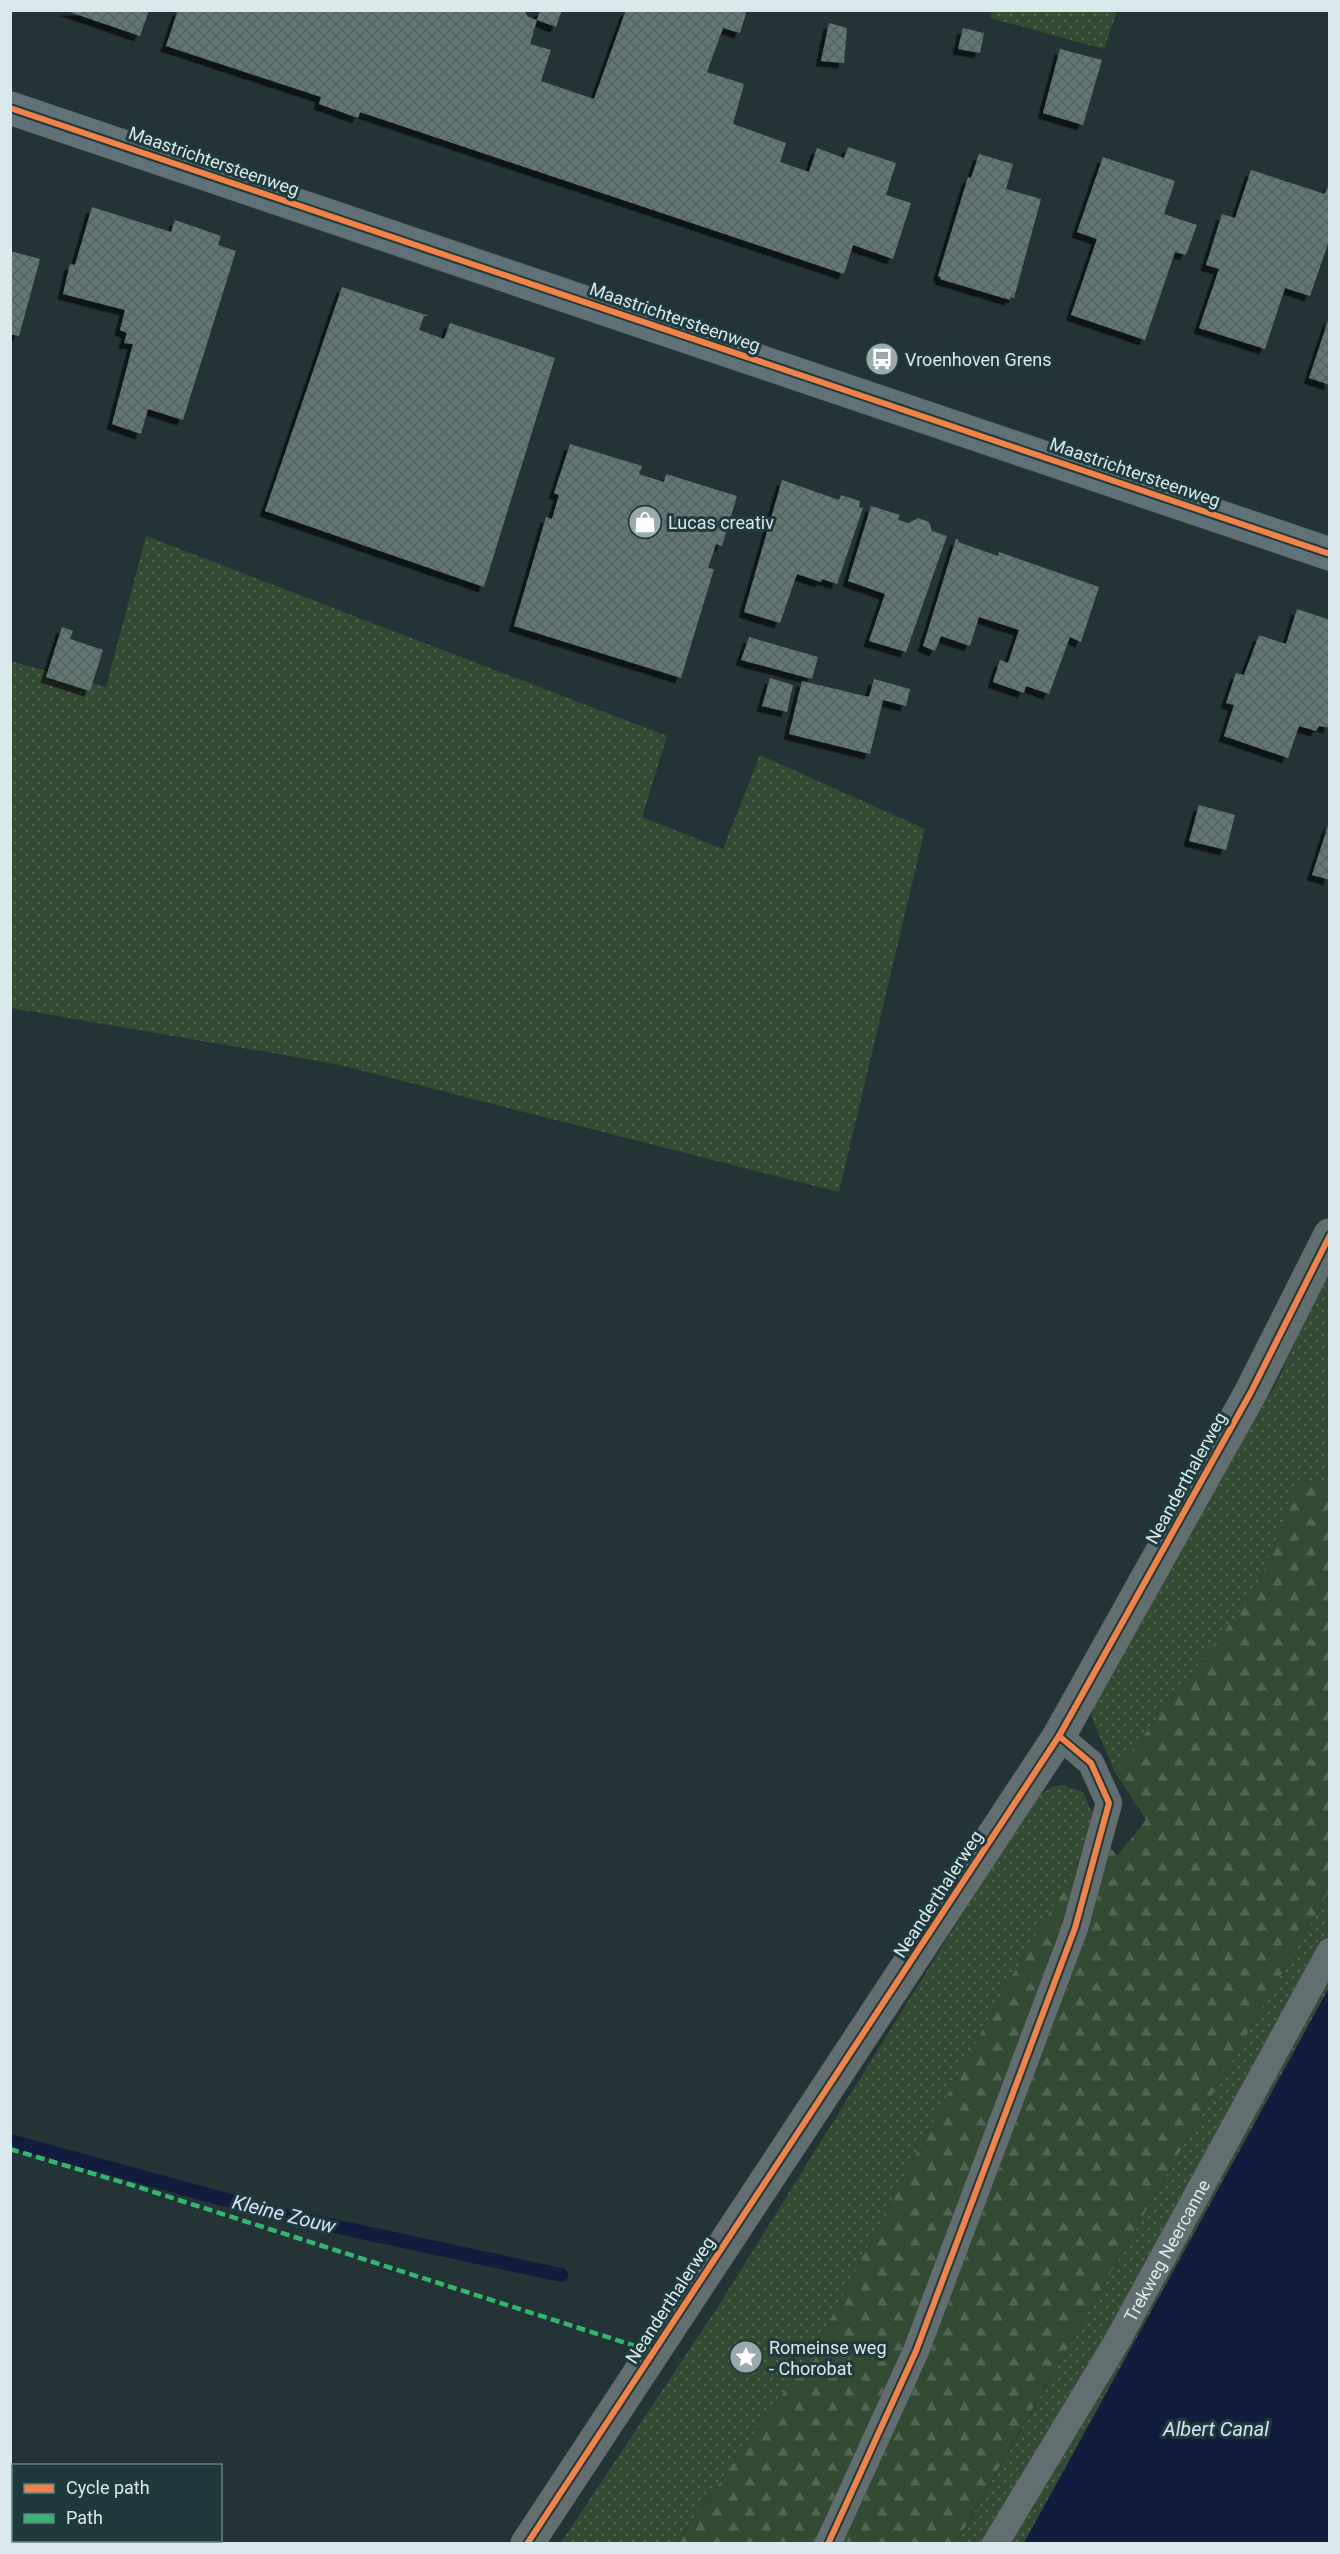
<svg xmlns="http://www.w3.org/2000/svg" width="1340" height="2554" font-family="Roboto,sans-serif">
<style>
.grass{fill:url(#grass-dots)}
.forest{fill:url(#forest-firs)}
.water{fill:#111c3f}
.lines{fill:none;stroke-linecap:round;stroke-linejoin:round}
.stream{stroke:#111c3f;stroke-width:14}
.building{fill:url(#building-cross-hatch);filter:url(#shadow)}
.lane-casing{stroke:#435052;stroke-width:27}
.street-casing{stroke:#435052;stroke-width:34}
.primary-casing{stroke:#435052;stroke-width:34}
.lane{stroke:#626e6f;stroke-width:26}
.street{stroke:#626e6f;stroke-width:33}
.primary{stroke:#607277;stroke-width:33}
.quiet{stroke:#33b770;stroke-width:4.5;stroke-dasharray:9 4.5;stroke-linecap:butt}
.cycleway-casing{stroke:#1d3a3d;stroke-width:10}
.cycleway{stroke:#f48246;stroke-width:6}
.labels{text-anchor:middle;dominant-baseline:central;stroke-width:6;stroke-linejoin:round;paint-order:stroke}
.street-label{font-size:18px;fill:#daeaec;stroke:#1d3a3d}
.poi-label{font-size:18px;fill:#daeaec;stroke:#1d3a3d;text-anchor:start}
.water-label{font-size:20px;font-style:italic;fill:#d5e0fd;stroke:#1d3a3d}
</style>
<defs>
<pattern id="grass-dots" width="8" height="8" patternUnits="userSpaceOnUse" patternTransform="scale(1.5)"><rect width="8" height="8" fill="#344b33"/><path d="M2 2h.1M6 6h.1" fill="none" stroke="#516551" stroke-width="1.8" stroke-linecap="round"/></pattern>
<pattern id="forest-firs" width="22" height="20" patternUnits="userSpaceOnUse" patternTransform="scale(1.5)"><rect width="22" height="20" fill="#344b33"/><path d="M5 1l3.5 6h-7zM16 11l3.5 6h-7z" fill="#516551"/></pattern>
<pattern id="building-cross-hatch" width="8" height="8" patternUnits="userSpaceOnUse" patternTransform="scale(1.5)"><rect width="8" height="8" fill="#647875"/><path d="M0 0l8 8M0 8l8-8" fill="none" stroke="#546260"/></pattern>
<filter id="shadow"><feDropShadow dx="-5.5" dy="5.5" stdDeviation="0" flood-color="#0009"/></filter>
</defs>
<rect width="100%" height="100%" fill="#243436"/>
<g class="grass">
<polygon points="992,11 992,10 1117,11 1104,49 990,18"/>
<polygon points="146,536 667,736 642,817 723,849 760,755 925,829 839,1192 336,1064 11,1008 10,661 106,687"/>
<polygon points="1329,1268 1329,1485 1300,1479 1256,1591 1115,1772 1091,1716 1111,1657 1275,1386"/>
<polygon points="1063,1785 1083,1792 1094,1817 1093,1838 1002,1993 891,2201 831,2319 788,2386 676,2543 560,2544 719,2305 1034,1799 1052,1787"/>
<polygon points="1329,1891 1329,1988 1024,2543 956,2544"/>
</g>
<polygon class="forest" points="1300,1479 1329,1485 1329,1891 956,2543 676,2544 788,2386 831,2319 891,2201 1002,1993 1093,1838 1106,1842 1117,1856 1146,1820 1115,1772 1256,1591"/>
<polygon class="water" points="1329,1988 1329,2543 1024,2543"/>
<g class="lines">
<polyline class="stream" points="10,2141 278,2214 561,2275"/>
</g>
<g class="building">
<polygon points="64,10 149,10 140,36"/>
<polygon points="178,10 524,10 528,17 537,20 530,44 551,50 541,81 594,99 626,10 747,10 740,33 723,28 707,72 744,84 733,124 786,143 780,162 809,172 817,148 844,158 848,147 896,163 886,195 911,203 893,259 853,245 844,274 360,112 358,118 319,104 321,97 166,46"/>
<polygon points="540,10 562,10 556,27 537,20"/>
<polygon points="829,23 847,28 844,63 821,61"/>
<polygon points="963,28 984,33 980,53 958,49"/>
<polygon points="1060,49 1102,60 1083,125 1043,113"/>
<polygon points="979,154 1013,164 1006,189 1041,199 1014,298 1011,297 1010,300 940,279 941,277 938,276 968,177 971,178"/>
<polygon points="1103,157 1175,181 1164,214 1197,225 1186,255 1175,252 1145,340 1071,315 1097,239 1077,232"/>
<polygon points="1251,170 1325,194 1330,182 1330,238 1310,296 1285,288 1265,349 1199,328 1219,269 1206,265 1222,214 1235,218"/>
<polygon points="92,207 171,232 175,220 221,236 218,245 236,251 183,420 148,409 141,434 112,424 133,344 124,343 127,333 120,330 125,310 63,294 70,264 75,265"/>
<polygon points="10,251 40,259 19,336 10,334"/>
<polygon points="342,287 429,316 424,316 419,330 444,339 450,323 555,358 484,587 265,511"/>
<polygon points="1329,318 1330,318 1330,385 1309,378"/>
<polygon points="570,444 642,466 639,474 664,482 666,474 737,496 722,546 716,544 708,568 714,569 681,678 514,626 546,517 552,519 559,495 554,493"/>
<polygon points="782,480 839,500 841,495 860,501 859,507 863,508 837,584 822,579 821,582 797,574 780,623 744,612"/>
<polygon points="871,506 900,515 898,520 909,523 918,518 929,522 932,531 947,536 906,652 869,641 885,594 848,581"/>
<polygon points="956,539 959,540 958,542 998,556 999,552 1099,587 1081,642 1070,637 1049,694 1026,686 1024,693 993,682 1000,660 1008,663 1019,630 979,617 970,646 941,636 935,651 923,646"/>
<polygon points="1297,609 1330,620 1330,728 1319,726 1316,731 1299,726 1288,758 1224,736 1234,705 1226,703 1236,673 1244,675 1259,635 1286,644"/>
<polygon points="62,627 73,631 70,639 103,650 90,691 46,677"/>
<polygon points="749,637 818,657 812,679 741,660"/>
<polygon points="770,678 793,685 787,712 762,706"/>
<polygon points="874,679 910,689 906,706 883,700 870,754 789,734 802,681 869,697"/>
<polygon points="1199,805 1235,815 1226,850 1189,841"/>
<polygon points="1329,823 1330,823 1330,880 1312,875"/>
</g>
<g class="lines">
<defs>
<g id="lane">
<polyline points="828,2544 916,2351 1075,1928 1109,1803 1091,1763 1059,1736"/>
<path id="s1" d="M 995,2544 L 1116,2343 L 1330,1951"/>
</g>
<polyline id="street" points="527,2544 1059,1736 1251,1392 1330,1235"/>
<polyline id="primary" points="10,108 1330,554"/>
</defs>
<use href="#lane" class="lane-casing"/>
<use href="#street" class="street-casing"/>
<use href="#primary" class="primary-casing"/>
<use href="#lane" class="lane"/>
<use href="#street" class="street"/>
<use href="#primary" class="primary"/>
<polyline class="quiet" points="10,2149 135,2186 654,2352"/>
<defs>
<g id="cycleway">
<polyline points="10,108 1330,554"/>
<polyline points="527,2544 1059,1736 1251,1392 1330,1235"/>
<polyline points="828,2544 916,2351 1075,1928 1109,1803 1091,1763 1059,1736"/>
</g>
</defs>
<use href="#cycleway" class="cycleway-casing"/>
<use href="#cycleway" class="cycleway"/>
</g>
<defs>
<symbol id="bus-disc" viewBox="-11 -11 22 22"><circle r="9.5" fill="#9aaaac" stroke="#1d3a3d"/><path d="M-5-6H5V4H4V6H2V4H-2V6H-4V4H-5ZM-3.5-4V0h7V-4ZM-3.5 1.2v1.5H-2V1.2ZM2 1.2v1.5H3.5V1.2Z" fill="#fff"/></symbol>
<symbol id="shop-disc" viewBox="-11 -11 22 22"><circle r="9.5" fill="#9aaaac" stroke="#1d3a3d"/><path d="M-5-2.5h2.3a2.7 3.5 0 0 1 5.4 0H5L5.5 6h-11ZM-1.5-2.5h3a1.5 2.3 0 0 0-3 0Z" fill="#fff"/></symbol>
<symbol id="sight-disc" viewBox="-11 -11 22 22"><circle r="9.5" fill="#9aaaac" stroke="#1d3a3d"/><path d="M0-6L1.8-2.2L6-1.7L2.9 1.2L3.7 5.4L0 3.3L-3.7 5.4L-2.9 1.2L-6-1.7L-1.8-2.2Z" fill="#fff"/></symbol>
</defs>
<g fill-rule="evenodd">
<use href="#bus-disc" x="863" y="340" width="38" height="38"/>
<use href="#shop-disc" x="626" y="503" width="38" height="38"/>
<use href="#sight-disc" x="727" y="2338" width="38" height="38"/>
</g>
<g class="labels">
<g class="street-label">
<text transform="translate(214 161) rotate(19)">Maastrichtersteenweg</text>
<text transform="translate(675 317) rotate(19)">Maastrichtersteenweg</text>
<text transform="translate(1135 472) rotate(19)">Maastrichtersteenweg</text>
<text transform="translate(1186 1478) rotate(-61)">Neanderthalerweg</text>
<text transform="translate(938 1894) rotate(-57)">Neanderthalerweg</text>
<text stroke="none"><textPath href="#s1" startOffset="340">Trekweg Neercanne</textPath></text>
<text transform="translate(670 2300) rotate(-57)">Neanderthalerweg</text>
</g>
<g class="poi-label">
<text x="905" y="359">Vroenhoven Grens</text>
<text x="668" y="522">Lucas creativ</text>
<text x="769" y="2347">Romeinse weg<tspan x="769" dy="21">- Chorobat</tspan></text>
</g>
<g class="water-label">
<text transform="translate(284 2214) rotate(14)">Kleine Zouw</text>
<text x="1216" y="2429">Albert Canal</text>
</g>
</g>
<rect width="1340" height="2554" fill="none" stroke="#daeaec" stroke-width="24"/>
<rect x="12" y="2464" width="210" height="78" fill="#1d3a3d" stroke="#698083" stroke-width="1.5"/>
<rect x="24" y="2484" width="30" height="9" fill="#f48246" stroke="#698083" stroke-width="1.5"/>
<text x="66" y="2494" font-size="18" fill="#daeaec">Cycle path</text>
<rect x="24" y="2514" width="30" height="9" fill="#33b770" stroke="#698083" stroke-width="1.5"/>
<text x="66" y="2524" font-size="18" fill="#daeaec">Path</text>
</svg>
